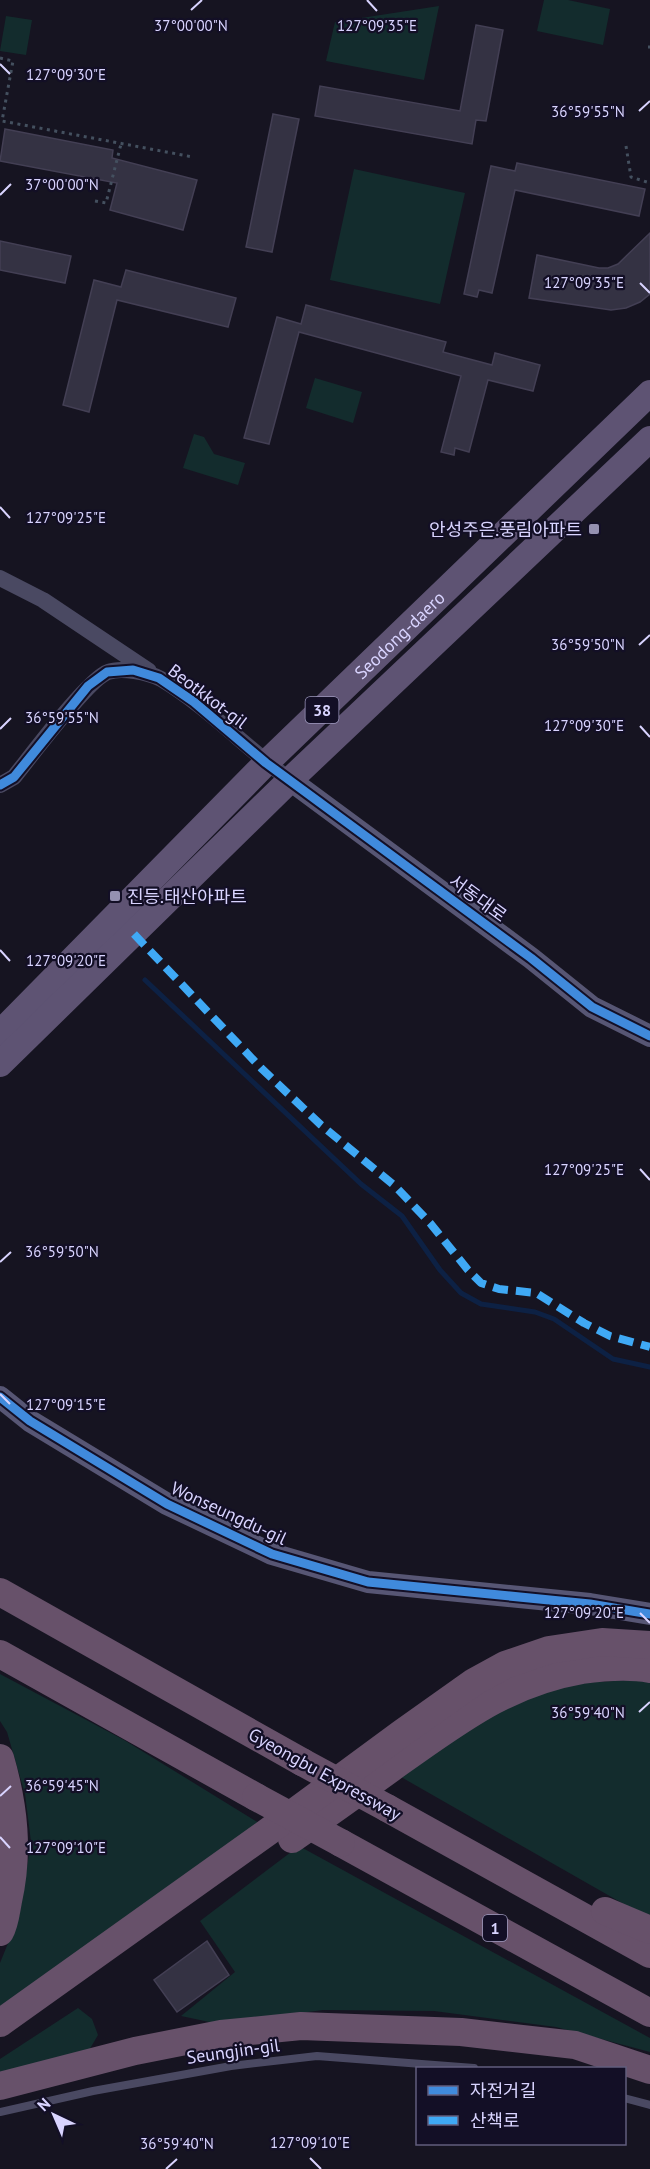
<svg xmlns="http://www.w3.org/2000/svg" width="650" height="2169" font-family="'PT Sans','Noto Sans KR',sans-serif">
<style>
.green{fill:#132c2d}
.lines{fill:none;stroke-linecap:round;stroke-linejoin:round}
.stream{stroke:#0d2144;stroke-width:5}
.building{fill:#343243;stroke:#433f54;stroke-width:1.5}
.path{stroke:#44505f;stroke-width:3;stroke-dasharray:3 4.5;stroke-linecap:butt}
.lane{stroke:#4a4962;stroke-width:8}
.street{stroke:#4a4962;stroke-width:16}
.secondary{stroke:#575674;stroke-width:22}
.primary{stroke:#5e5373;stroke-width:26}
.highway{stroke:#67516a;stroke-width:28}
.highway-bridge{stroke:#67516a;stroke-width:28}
.quiet{stroke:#3fa9f5;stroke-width:8;stroke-dasharray:15 8;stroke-linecap:butt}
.cycleway-casing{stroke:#130f26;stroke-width:13}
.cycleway{stroke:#408adc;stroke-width:9}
.ticks{fill:none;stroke:#d9d4ff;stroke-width:2}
.poi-dot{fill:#9591b1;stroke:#130f26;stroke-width:2}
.labels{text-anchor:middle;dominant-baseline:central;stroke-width:4.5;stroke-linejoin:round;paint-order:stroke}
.shield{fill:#130f26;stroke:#9e99be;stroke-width:1.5}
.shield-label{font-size:16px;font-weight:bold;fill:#d9d4ff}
.poi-label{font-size:18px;fill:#d9d4ff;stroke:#130f26;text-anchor:end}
.street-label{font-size:18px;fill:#d9d4ff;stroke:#130f26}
.ticks-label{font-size:15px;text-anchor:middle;fill:#d9d4ff;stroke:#130f26;stroke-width:4.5;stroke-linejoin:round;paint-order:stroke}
</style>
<rect width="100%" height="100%" fill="#161421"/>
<g class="green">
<polygon points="544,0 568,0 610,9 603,45 537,31"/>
<polygon points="439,6 424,80 326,61 335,22"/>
<polygon points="6,16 32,20 26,55 0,51"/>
<polygon points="354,169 465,193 440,304 330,280"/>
<polygon points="315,378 362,392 353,423 306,408"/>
<polygon points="194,434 204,437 214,454 245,463 238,485 183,468"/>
<polygon points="0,1674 124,1740 259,1823 0,2008 0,1963 19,1916 31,1842 25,1794 7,1732 0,1721"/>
<polygon points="650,1679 650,1919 401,1777 513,1700 560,1684"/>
<polygon points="299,1846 650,2038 650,2052 556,2027 434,2011 323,2010 219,2024 181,2016 235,1972 200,1921"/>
<polygon points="78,2008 92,2019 98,2035 88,2052 0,2077 0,2059"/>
</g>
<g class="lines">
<polyline class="stream" points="145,980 361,1184 402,1216 440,1270 461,1293 481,1304 535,1312 554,1319 613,1359 650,1367"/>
</g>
<g class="building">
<polygon points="476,25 503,30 486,121 476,120 472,144 315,116 320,86 460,111"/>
<polygon points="273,114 299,119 272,252 246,247"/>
<polygon points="5,129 113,150 112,158 197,180 183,230 110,210 117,183 0,161"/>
<polygon points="517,163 645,189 639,216 515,190 492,293 479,290 477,297 464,294 491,166 515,171"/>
<polygon points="650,233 650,294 640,302 626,308 611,310 529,298 537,255 599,268 608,268 618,264"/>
<polygon points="0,241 71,256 65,283 0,270"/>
<polygon points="126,270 236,298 228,327 117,300 89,412 63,405 94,280 121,287"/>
<polygon points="306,305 446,342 443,352 492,365 495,353 540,365 533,391 488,380 469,452 455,448 454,455 441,452 461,376 299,332 269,444 244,438 277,317 301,324"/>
<polygon points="207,1941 229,1975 177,2012 154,1980"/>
</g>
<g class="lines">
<g class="path">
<polyline points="648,47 650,47"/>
<polyline points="0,58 13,61 2,121 193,157"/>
<polyline points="626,146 631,177 650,183"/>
<polyline points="95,201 106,203 121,144"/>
</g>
<g class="lane">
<polyline points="624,2098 650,2105"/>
<polyline points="0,2112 93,2091 231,2066 317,2056 474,2068"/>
</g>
<g class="street">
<polyline points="0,578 43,600 149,671"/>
<path d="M 0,785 L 14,777 C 31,756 88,679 108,672 C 121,667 148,672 161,679 C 208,707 246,748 290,780"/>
</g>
<g class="secondary">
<polyline points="290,780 531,958 592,1007 650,1036"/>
<polyline points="0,1397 30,1421 167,1504 272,1554 368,1582 590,1604 650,1614"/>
</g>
<g class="primary">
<path id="s1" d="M 0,1033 L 266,763 L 650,393"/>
<polyline points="0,1064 290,780 650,439"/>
</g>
<g class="highway">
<polyline points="0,1592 302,1762"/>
<polyline points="0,1654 256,1797"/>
<path d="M 0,1758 C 14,1806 19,1852 8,1901 C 6,1911 5,1923 0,1932"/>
<polyline points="387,1808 650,1954"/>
<path d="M 292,1839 C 328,1814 364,1788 400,1762 C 460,1720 507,1683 582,1670 C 604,1667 628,1665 650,1669"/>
<polyline points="341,1843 650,2013"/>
<polyline points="605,1911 650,1930"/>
<polyline points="0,2023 269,1831 402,1733 474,1682 505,1665 549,1650 602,1642 650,1645"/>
<polyline points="0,2086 135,2051 221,2034 301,2026 461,2032 575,2045 650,2070"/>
</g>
<g class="highway-bridge">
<polyline points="302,1762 387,1808"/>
<polyline points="256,1797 341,1843"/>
</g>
<polyline class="quiet" points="134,934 261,1068 321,1125 395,1186 430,1223 468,1270 481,1283 499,1289 536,1293 584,1323 610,1336 650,1347"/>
<defs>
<g id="cycleway">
<polyline points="0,785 14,777 88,686 107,672 133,670 159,678 194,702 266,763 531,958 592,1007 650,1036"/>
<polyline points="0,1397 30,1421 167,1504 272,1554 368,1582 590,1604 650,1614"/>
</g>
</defs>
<use href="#cycleway" class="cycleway-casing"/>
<use href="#cycleway" class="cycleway"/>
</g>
<path class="ticks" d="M 367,0 L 377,11M 191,10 L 202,0M 0,64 L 10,74M 639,111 L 650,101M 0,195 L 11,184M 640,283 L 650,293M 0,507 L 10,518M 639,645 L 650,635M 640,726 L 650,737M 0,729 L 11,718M 0,950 L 10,961M 640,1169 L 650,1180M 0,1262 L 11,1252M 0,1394 L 10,1404M 640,1613 L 650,1623M 639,1712 L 650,1702M 0,1796 L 11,1786M 0,1837 L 10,1848M 310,2158 L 321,2169M 166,2169 L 177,2159"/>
<g class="poi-dot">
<rect x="588" y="523" width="12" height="12" rx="3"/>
<rect x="109" y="890" width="12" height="12" rx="3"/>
</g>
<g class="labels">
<g class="shield">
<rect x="305.5" y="697" width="33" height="26" rx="4.5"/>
<rect x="483" y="1915" width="24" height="26" rx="4.5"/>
</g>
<g class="shield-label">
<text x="322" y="710">38</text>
<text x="495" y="1928">1</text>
</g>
<g class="poi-label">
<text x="582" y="529">안성주은.풍림아파트</text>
<text x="127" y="896" text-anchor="start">진등.태산아파트</text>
</g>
<g class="street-label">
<text stroke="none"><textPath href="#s1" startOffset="564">Seodong-daero</textPath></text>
<text transform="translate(208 696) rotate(37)">Beotkkot-gil</text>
<text transform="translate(478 898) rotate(36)">서동대로</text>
<text transform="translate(229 1513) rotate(25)">Wonseungdu-gil</text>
<text transform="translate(325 1774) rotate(29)">Gyeongbu Expressway</text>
<text transform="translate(233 2051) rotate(-8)">Seungjin-gil</text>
</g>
</g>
<g class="ticks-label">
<text x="191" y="31">37°00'00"N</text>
<text x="377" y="31">127°09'35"E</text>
<text x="66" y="80">127°09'30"E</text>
<text x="588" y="117">36°59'55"N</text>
<text x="62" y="190">37°00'00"N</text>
<text x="584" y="288">127°09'35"E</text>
<text x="66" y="523">127°09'25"E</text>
<text x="588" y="650">36°59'50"N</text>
<text x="62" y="723">36°59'55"N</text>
<text x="584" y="731">127°09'30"E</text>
<text x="66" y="966">127°09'20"E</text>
<text x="584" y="1175">127°09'25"E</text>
<text x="62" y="1257">36°59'50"N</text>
<text x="66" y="1410">127°09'15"E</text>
<text x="584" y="1618">127°09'20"E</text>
<text x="588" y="1718">36°59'40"N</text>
<text x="62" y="1791">36°59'45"N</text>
<text x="66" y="1853">127°09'10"E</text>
<text x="310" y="2148">127°09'10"E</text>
<text x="177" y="2149">36°59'40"N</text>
</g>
<rect x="416" y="2067" width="210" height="78" fill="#130f26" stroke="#625e7d" stroke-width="1.5"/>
<rect x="428" y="2086" width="30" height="9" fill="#408adc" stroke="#625e7d" stroke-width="1.5"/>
<text x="470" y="2097" font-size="18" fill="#d9d4ff">자전거길</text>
<rect x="428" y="2116" width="30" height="9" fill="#3fa9f5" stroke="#625e7d" stroke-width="1.5"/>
<text x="470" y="2127" font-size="18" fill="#d9d4ff">산책로</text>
<g transform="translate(54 2115) rotate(316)" stroke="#130f26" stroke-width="4.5" paint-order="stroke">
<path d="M0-4.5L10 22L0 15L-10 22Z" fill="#d9d4ff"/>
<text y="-9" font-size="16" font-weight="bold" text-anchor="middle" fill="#d9d4ff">N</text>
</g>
</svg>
